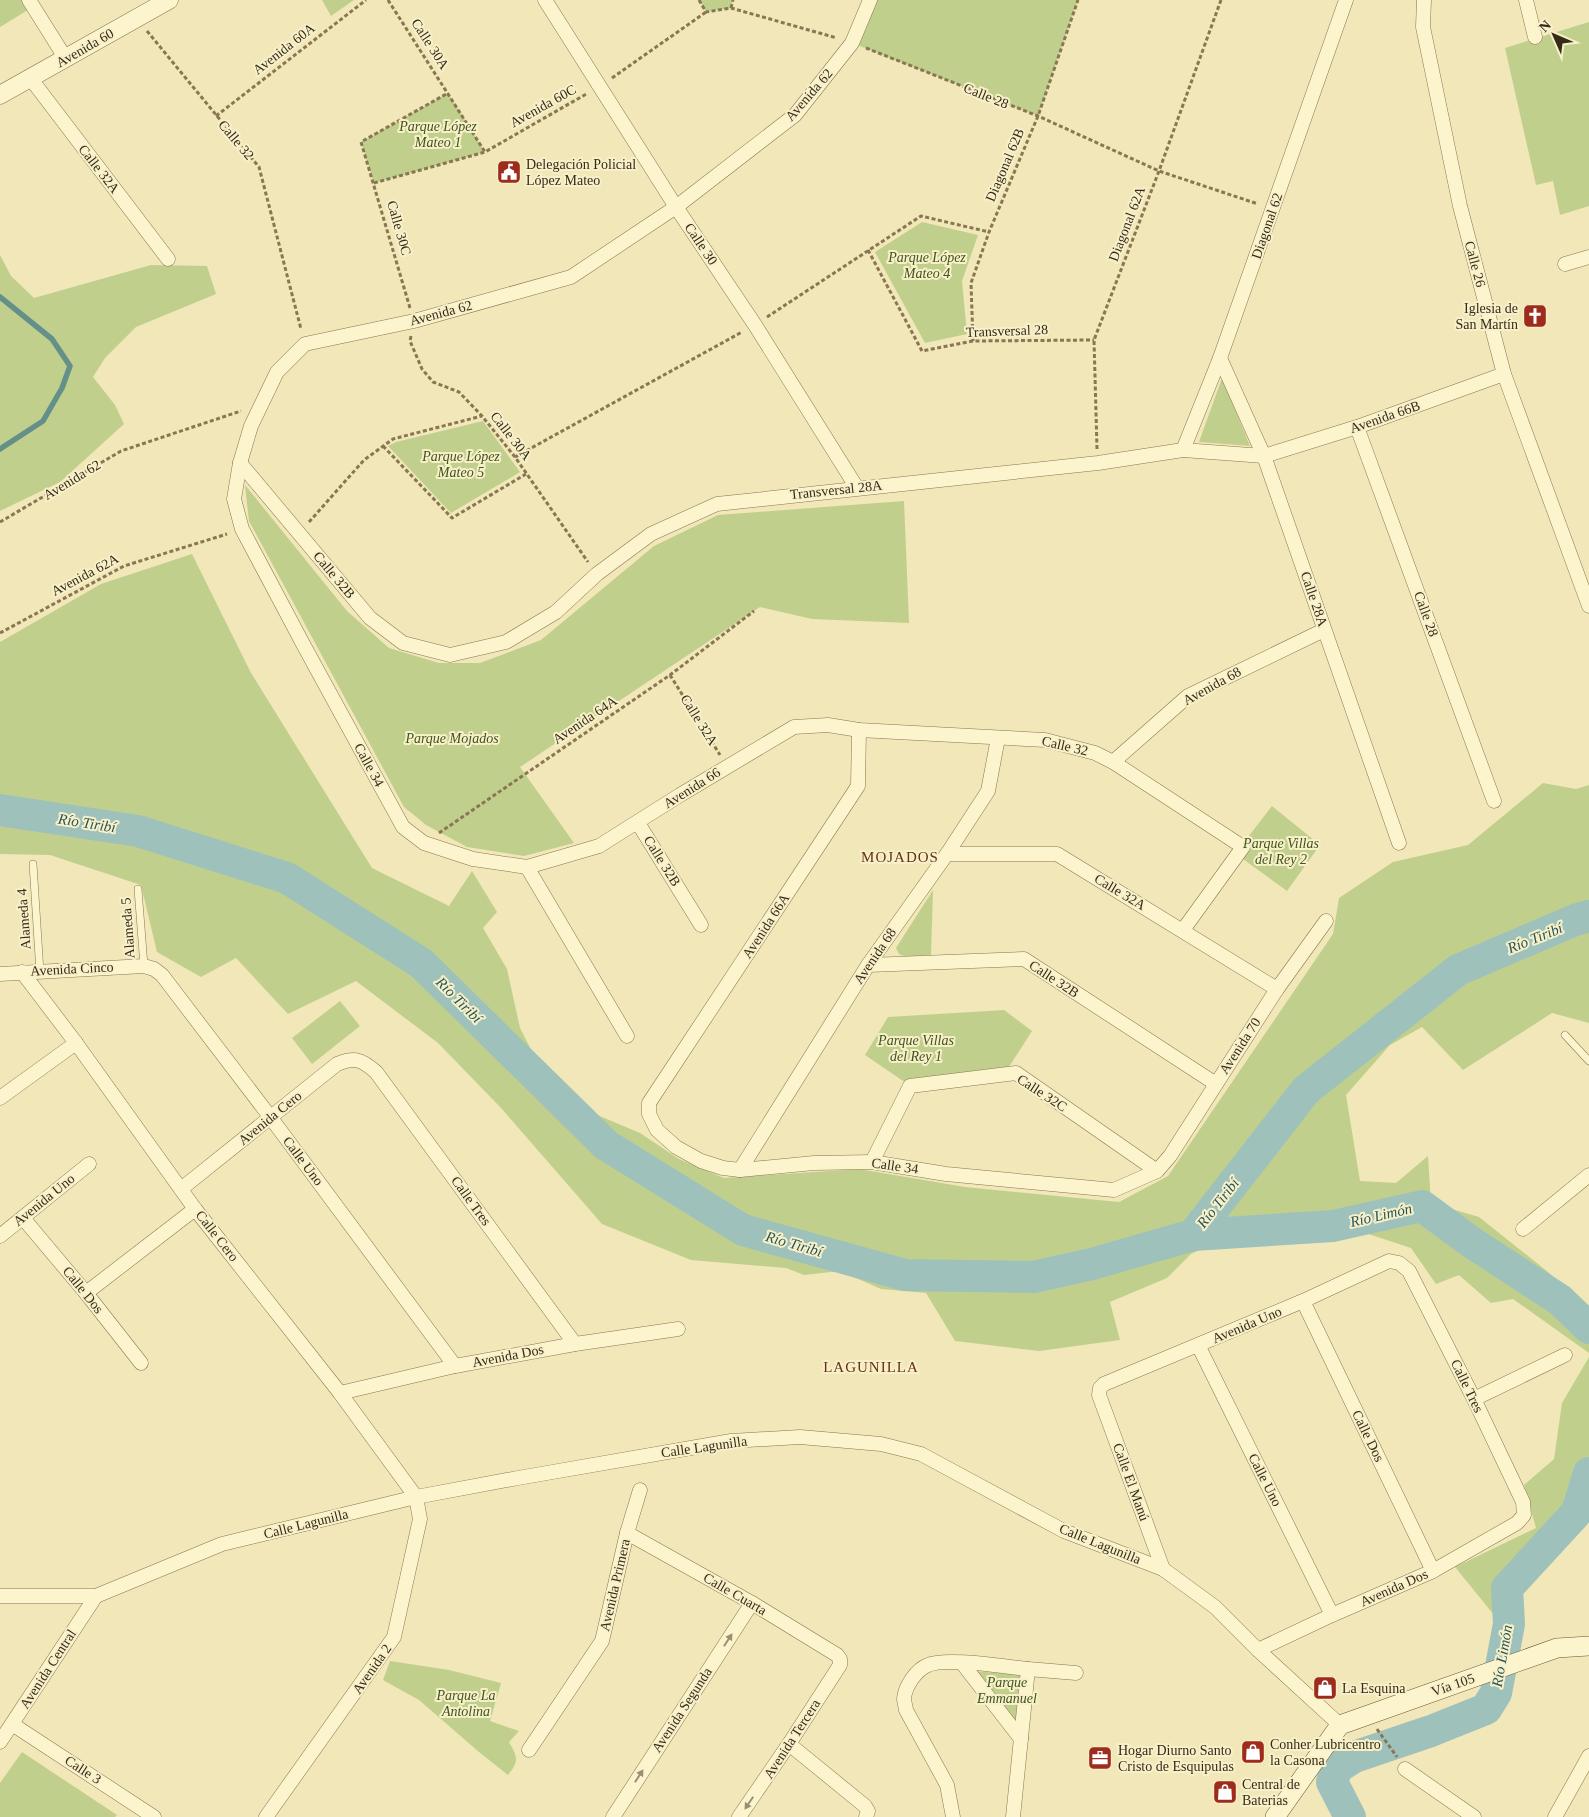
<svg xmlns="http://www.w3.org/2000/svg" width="1589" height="1817" font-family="Georgia,serif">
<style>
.green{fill:#c0d08c}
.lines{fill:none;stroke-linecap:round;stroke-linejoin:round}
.stream{stroke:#658f89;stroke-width:5.5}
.river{stroke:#9ec1bb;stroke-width:32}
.service-casing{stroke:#897652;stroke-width:8}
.minor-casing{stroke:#897652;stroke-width:15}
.tertiary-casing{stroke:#897652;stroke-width:19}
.secondary-casing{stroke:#6a5736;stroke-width:20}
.path{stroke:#897652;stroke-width:3;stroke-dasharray:4 2.5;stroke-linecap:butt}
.service{stroke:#fcf4cc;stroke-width:7}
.minor{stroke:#fcf4cc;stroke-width:14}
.tertiary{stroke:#fcf4cc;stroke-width:18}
.secondary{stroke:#fcf4cc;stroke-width:19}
.oneway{fill:#999072}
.labels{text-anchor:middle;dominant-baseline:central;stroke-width:4;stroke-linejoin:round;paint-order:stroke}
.street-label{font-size:14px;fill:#362b19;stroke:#f8f0c9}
.park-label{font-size:14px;font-style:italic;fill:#40541e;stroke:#f8f0c9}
.poi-label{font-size:14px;fill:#362b19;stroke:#f8f0c9;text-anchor:start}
.water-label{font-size:15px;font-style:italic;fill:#275558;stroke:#f8f0c9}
.neighbourhood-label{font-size:15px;letter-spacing:1px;fill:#663015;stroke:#f8f0c9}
</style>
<rect width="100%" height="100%" fill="#f1e7b9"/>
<g class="green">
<polygon points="0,0 29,0 33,7 0,27"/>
<polygon points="322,0 354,0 331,16"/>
<polygon points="699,0 733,0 731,8 706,12"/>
<polygon points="870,0 1078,0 1038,116 852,43"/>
<polygon points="1589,22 1589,206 1560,215 1553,181 1536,185 1505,48"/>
<polygon points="448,93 485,152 374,183 361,142"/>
<polygon points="922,222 978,235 962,281 967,334 925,343 875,252"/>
<polygon points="0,255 11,276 34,298 151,265 207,266 216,294 136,327 105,358 93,377 115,405 124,424 60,482 0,511"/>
<polygon points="1222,378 1250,446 1199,442"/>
<polygon points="483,421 520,472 451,513 388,446 396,442"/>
<polygon points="245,485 347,611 389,648 439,663 480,663 541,640 654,546 718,515 904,501 909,623 812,619 760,607 520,767 574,843 524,856 467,847 426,825 404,807 249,521"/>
<polygon points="192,554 251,673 372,868 449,906 472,871 497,912 483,928 507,969 520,1028 539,1065 583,1109 640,1133 679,1159 724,1178 859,1169 965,1187 1119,1202 1168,1176 1333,934 1339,898 1393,862 1468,845 1543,783 1576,789 1589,785 1589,1023 1552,1013 1463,1070 1422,1027 1390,1045 1346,1095 1360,1181 1396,1183 1428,1156 1431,1203 1479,1217 1548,1272 1589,1309 1589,1353 1513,1299 1491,1303 1459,1275 1436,1284 1411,1248 1359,1231 1222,1239 1191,1254 1167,1278 1110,1302 1120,1340 1039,1351 955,1341 926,1293 881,1289 840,1271 804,1275 786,1268 691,1260 602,1224 502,1109 438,1043 356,981 288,1014 236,958 201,977 157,952 141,885 50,855 0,854 0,642 101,584"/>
<polygon points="1272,806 1320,845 1287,891 1243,859 1252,846 1245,841"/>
<polygon points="933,890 931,955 906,957 899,954 896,948"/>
<polygon points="340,1001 360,1026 312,1064 292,1038"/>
<polygon points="1004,1010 1032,1031 1007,1070 906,1083 865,1055 888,1017"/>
<polygon points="1589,1357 1589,1492 1577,1491 1568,1536 1539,1560 1502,1574 1494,1615 1455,1567 1536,1528 1524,1485 1554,1459 1562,1403"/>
<path d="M 390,1661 L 449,1670 L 501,1683 L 490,1721 L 519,1731 L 509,1742 C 518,1757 519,1761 508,1775 L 479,1752 L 419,1700 L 383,1680 Z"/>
<polygon points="973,1671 1023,1675 1018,1730"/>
<polygon points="22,1752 117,1815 115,1817 0,1817 0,1783"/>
</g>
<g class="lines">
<polyline class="stream" points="0,297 52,339 70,366 62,388 43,421 0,449"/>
<g class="river">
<polyline points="0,810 138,831 287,878 421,963 606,1145 743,1230 905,1275 1033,1277 1092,1264 1193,1235 1333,1226 1422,1206 1471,1242 1560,1300 1589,1328"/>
<polyline points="1193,1235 1306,1090 1458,970 1575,920 1589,916"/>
<polyline points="1350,1817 1332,1782 1337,1768 1354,1757 1431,1731 1486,1709 1496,1693 1509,1624 1507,1588 1577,1512 1589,1473"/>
</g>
<defs>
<g id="service">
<polyline points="33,864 40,972"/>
<polyline points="138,889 144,966"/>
<polyline points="1565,1035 1589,1061"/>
</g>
<g id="minor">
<polyline points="29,0 66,59"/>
<polyline points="545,0 676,207 755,325 857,488"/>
<polyline points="870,0 852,43 795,115 676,207 571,277 414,321 305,344 277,372 251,426 240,463 234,499 242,529 303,644 403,827 424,843 473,859 527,867 599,846 680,795 794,727 828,725 859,730 1045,740 1095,753 1113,762 1243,847 1183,930"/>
<polyline points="1424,0 1423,27 1460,206 1504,374 1589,606"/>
<polyline points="1526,0 1535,37"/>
<polyline points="31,79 168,259"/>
<polyline points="1565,264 1589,257"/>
<polyline points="1220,358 1264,456 1399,843"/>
<polyline points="1357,427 1494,801"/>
<polyline points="1183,450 1220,358 1346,0"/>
<polyline points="240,463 370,618 403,643 450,655 506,642 556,612 597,574 651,534 717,504 1098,463 1183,450 1264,456 1357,427 1504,374"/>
<polyline points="859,730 858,786 649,1103 649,1114 657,1130 676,1147 701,1161 723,1168 740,1170 814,1163 872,1162 946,1174 1114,1190 1157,1171 1170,1156 1277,989 1326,921"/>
<polyline points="1113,762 1188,696 1324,630"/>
<polyline points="638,823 701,925"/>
<polyline points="947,854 1057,854 1277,989"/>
<polyline points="527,867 627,1036"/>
<polyline points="868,965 1024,959 1216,1084"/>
<polyline points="22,972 76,1043 195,1209 340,1393 416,1497 420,1519 394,1637 266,1817"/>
<polyline points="0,974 144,966 154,969 162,975 271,1118 455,1366"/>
<polyline points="0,1098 76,1043"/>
<polyline points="872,1162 910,1086 1016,1073 1157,1171"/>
<polyline points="740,1170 868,965 947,854 988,791 998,738"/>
<path d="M 181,1189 L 337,1064 C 355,1057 361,1059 376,1072 L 575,1344"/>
<polyline points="23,1218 86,1293 141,1363"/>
<polyline points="1523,1229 1589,1175"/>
<polyline points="0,1236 89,1164"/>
<polyline points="86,1293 195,1209"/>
<polyline points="1303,1301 1433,1571"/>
<polyline points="1198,1345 1332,1615"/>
<polyline points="340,1393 455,1366 575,1344 678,1329"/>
<polyline points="1474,1399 1565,1355"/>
<polyline points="627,1533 752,1603 837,1655 840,1659 840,1665 789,1744 739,1817"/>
<polyline points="1163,1569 1099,1395 1100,1388 1104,1384 1303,1301 1389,1261 1399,1263 1409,1271 1474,1399 1523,1502 1524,1515 1517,1523 1433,1571 1332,1615 1258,1650"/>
<polyline points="0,1596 96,1596 222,1544 416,1497 518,1478 731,1441 800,1437 881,1444 921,1454 1064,1531 1163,1569 1215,1607 1258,1650 1340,1725"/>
<polyline points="962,1663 1021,1739"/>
<polyline points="1028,1669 1076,1673"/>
<polyline points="12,1724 154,1817"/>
<polyline points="0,1742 96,1596"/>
<polyline points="789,1744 865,1806 868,1811 866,1817"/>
<polyline points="529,1750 602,1641 627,1533 640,1490"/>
<polyline points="1405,1769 1474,1817"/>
<polyline points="613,1817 752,1603"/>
<path d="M 953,1817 L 947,1785 L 906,1710 C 906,1707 904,1702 904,1699 C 905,1686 916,1670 928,1665 C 946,1657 1006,1667 1028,1669 L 1013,1817"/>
<polyline points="1555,1817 1589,1756"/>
</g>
<polyline id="tertiary" points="0,95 169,0"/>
<polyline id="secondary" points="1275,1817 1340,1725 1557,1648 1589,1646"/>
</defs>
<use href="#service" class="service-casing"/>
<use href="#minor" class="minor-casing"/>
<use href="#tertiary" class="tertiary-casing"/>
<use href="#secondary" class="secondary-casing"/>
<g class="path">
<polyline points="388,0 485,152"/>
<polyline points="699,0 706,12 731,8 837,38"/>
<polyline points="731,8 733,0"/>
<polyline points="147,31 259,167 301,329"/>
<polyline points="866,48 1038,116 1159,171 1258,204"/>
<polyline points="612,78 706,12"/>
<polyline points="216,116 366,0"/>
<polyline points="374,183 485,152 588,93"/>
<polyline points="868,250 922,351 973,341 1094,340"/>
<polyline points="410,308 361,142 448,93"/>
<polyline points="767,317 921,216 989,232"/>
<polyline points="411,336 410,341 422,369 433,382 459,392 482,416 515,457 588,562"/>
<polyline points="973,341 971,283 989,232 1038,116 1078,0"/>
<polyline points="383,446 452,518 526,474"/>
<polyline points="1097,449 1094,340 1159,171 1221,0"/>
<polyline points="515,457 742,332"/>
<polyline points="0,522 121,451 241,411"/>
<polyline points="309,522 364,460 393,439 482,416"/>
<polyline points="0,633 124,566 227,534"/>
<polyline points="670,675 720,755"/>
<polyline points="439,833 670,675 754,611"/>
<polyline points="1377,1729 1397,1757"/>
</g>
<use href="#service" class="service"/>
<use href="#minor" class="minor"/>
<use href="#tertiary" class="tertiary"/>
<use href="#secondary" class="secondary"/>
</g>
<defs><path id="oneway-solid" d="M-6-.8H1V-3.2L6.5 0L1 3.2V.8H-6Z" transform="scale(1.25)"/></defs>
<g class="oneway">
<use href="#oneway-solid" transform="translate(728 1640) rotate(-57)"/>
<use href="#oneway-solid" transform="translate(639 1776) rotate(-57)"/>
<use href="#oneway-solid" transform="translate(749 1803) rotate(124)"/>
</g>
<defs>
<symbol id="civic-square" viewBox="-11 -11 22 22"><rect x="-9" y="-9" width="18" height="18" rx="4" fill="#9d2c1d" stroke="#f8f0c9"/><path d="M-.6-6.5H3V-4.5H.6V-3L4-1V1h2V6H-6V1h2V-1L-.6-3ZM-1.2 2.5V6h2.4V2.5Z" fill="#fff"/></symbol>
<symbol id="church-square" viewBox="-11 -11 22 22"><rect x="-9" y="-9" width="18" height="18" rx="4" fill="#9d2c1d" stroke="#f8f0c9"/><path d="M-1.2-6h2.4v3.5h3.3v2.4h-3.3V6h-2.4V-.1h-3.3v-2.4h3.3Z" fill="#fff"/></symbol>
<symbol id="shop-square" viewBox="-11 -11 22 22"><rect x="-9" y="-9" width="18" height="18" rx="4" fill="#9d2c1d" stroke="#f8f0c9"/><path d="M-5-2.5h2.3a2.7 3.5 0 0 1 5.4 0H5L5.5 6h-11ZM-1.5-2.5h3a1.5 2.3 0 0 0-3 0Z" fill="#fff"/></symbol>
<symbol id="office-square" viewBox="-11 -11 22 22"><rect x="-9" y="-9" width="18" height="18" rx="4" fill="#9d2c1d" stroke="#f8f0c9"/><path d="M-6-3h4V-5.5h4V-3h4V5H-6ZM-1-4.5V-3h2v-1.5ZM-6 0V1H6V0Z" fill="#fff"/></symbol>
</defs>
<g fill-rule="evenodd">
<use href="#civic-square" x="495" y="158" width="28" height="28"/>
<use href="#church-square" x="1521" y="302" width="28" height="28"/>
<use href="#shop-square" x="1311" y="1674" width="28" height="28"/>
<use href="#shop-square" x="1239" y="1738" width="28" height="28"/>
<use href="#office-square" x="1086" y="1744" width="28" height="28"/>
<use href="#shop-square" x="1211" y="1778" width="28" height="28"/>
</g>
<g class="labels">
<g class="street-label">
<text transform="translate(430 44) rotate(57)">Calle 30A</text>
<text transform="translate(85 48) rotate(-30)">Avenida 60</text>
<text transform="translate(284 49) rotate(-38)">Avenida 60A</text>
<text transform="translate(809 95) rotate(-49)">Avenida 62</text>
<text transform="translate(986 96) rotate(22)">Calle 28</text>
<text transform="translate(543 106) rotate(-29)">Avenida 60C</text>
<text transform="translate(236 140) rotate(50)">Calle 32</text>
<text transform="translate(1005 165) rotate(-67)">Diagonal 62B</text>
<text transform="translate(99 169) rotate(52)">Calle 32A</text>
<text transform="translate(1127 224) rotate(-69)">Diagonal 62A</text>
<text transform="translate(1267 226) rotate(-71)">Diagonal 62</text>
<text transform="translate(399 228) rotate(74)">Calle 30C</text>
<text transform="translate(701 244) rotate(56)">Calle 30</text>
<text transform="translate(1475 264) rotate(75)">Calle 26</text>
<text transform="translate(441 313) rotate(-15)">Avenida 62</text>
<text transform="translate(1007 331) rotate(-2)">Transversal 28</text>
<text transform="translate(1385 417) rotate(-19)">Avenida 66B</text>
<text transform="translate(511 436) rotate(52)">Calle 30A</text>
<text transform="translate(72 480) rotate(-31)">Avenida 62</text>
<text transform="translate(836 490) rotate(-6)">Transversal 28A</text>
<text transform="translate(85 575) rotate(-28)">Avenida 62A</text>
<text transform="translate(334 575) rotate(50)">Calle 32B</text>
<text transform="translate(1314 599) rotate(71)">Calle 28A</text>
<text transform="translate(1426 614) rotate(70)">Calle 28</text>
<text transform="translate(1212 686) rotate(-29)">Avenida 68</text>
<text transform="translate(585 720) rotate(-34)">Avenida 64A</text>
<text transform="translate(699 720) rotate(58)">Calle 32A</text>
<text transform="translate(1065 746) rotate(13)">Calle 32</text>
<text transform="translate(369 765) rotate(61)">Calle 34</text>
<text transform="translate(692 788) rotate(-32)">Avenida 66</text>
<text transform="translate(662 861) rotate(58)">Calle 32B</text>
<text transform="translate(1120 892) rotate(31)">Calle 32A</text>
<text transform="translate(24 919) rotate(-94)">Alameda 4</text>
<text transform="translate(766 926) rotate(-57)">Avenida 66A</text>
<text transform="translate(128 928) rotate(-94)">Alameda 5</text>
<text transform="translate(875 956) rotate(-56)">Avenida 68</text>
<text transform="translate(72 969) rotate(-3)">Avenida Cinco</text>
<text transform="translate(1054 979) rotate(33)">Calle 32B</text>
<text transform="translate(1240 1046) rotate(-57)">Avenida 70</text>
<text transform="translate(1042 1093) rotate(33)">Calle 32C</text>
<text transform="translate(270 1118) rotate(-39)">Avenida Cero</text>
<text transform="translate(303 1161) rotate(53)">Calle Uno</text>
<text transform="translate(895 1166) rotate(8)">Calle 34</text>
<text transform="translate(44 1200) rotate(-39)">Avenida Uno</text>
<text transform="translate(471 1201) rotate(54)">Calle Tres</text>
<text transform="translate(217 1236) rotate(52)">Calle Cero</text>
<text transform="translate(83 1290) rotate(51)">Calle Dos</text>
<text transform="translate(1247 1325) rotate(-23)">Avenida Uno</text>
<text transform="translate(508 1356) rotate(-11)">Avenida Dos</text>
<text transform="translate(1467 1386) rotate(64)">Calle Tres</text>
<text transform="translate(1368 1436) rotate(64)">Calle Dos</text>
<text transform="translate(704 1447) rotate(-8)">Calle Lagunilla</text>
<text transform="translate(1265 1480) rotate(63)">Calle Uno</text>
<text transform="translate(1131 1482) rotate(70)">Calle El Manú</text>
<text transform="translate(306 1524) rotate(-14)">Calle Lagunilla</text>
<text transform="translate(1100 1544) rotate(22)">Calle Lagunilla</text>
<text transform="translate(615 1585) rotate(-77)">Avenida Primera</text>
<text transform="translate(1394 1588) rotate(-24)">Avenida Dos</text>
<text transform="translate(735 1594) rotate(30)">Calle Cuarta</text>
<text transform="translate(48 1669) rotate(-57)">Avenida Central</text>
<text transform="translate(372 1669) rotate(-55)">Avenida 2</text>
<text transform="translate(1453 1685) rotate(-19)">Vía 105</text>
<text transform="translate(682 1710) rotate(-57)">Avenida Segunda</text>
<text transform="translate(792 1739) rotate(-57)">Avenida Tercera</text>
<text transform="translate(83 1770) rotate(33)">Calle 3</text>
</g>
<g class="park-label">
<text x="438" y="126">Parque López<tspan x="438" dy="16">Mateo 1</tspan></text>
<text x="927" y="257">Parque López<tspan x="927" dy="16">Mateo 4</tspan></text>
<text x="461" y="456">Parque López<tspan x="461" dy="16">Mateo 5</tspan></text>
<text x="452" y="738">Parque Mojados</text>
<text x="1281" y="843">Parque Villas<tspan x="1281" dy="16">del Rey 2</tspan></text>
<text x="916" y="1040">Parque Villas<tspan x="916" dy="16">del Rey 1</tspan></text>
<text x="1007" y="1682">Parque<tspan x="1007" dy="16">Emmanuel</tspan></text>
<text x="466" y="1695">Parque La<tspan x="466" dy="16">Antolina</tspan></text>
</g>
<g class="poi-label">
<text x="526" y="164">Delegación Policial<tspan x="526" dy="16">López Mateo</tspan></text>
<text x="1518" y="308" text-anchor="end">Iglesia de<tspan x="1518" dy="16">San Martín</tspan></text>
<text x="1342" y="1688">La Esquina</text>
<text x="1270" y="1744">Conher Lubricentro<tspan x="1270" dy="16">la Casona</tspan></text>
<text x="1118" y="1750">Hogar Diurno Santo<tspan x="1118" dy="16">Cristo de Esquipulas</tspan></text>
<text x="1242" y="1784">Central de<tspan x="1242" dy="16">Baterias</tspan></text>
</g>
<g class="water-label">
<text transform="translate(87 823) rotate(9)">Río Tiribí</text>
<text transform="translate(1535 938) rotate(-22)">Río Tiribí</text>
<text transform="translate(459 1000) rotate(45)">Río Tiribí</text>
<text transform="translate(1218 1203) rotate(-52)">Río Tiribí</text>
<text transform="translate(1381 1215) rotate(-13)">Río Limón</text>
<text transform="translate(794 1244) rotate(16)">Río Tiribí</text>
<text transform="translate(1502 1656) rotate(-80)">Río Limón</text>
</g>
<g class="neighbourhood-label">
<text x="900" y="857">MOJADOS</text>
<text x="871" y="1367">LAGUNILLA</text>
</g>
</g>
<g transform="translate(1554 35) rotate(315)" stroke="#f8f0c9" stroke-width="4" paint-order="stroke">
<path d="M0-4L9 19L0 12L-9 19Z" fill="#362b19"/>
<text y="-8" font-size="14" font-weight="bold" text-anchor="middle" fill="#362b19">N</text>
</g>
</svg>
